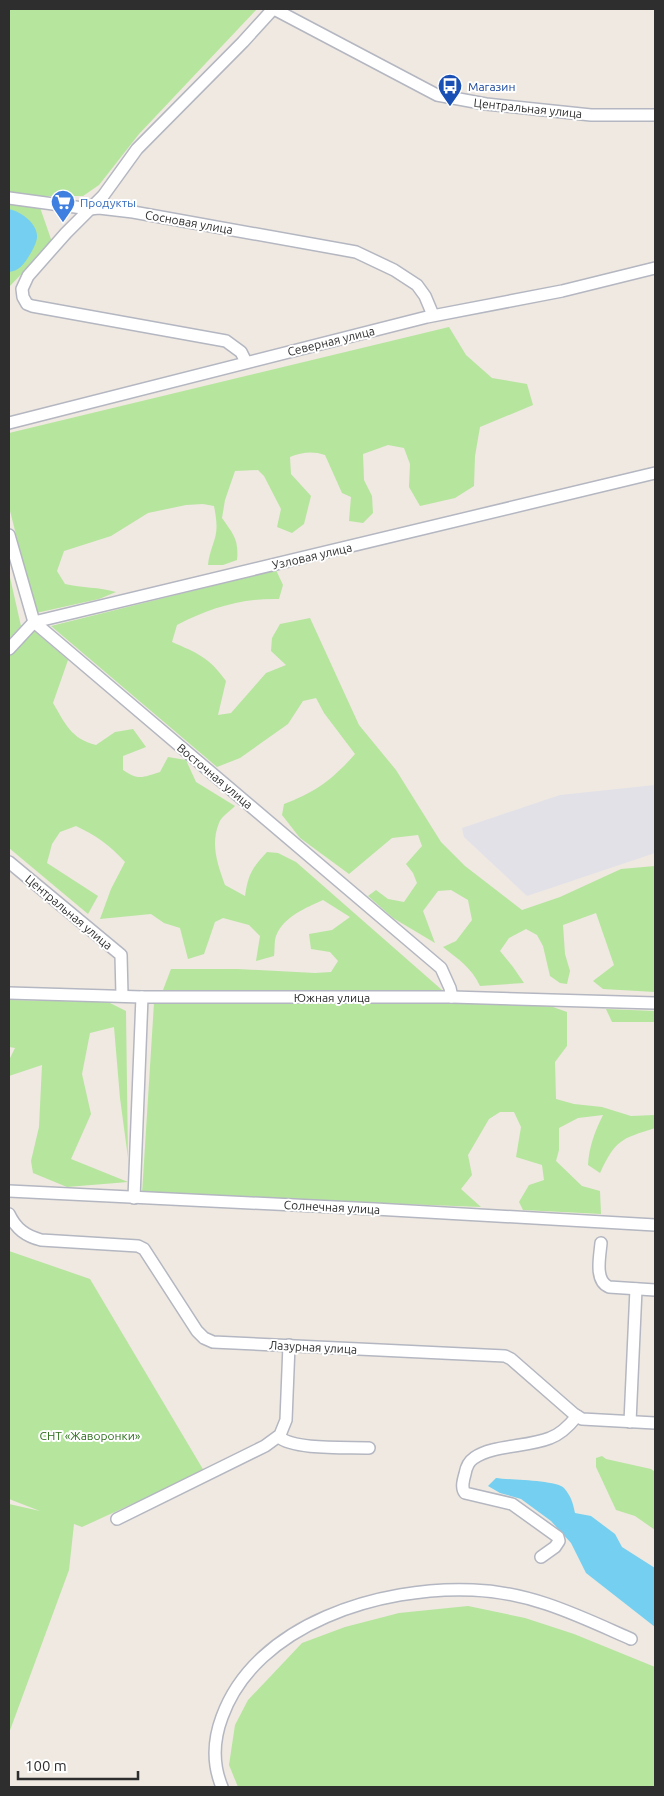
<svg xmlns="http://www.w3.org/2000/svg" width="664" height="1796" font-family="Ubuntu,sans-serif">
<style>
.industrial{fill:#e3e1e8}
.green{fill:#b6e59e}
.water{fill:#75cff0}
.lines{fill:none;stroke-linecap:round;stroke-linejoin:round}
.minor-casing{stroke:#b4b7c1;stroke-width:14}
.minor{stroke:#fff;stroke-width:11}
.labels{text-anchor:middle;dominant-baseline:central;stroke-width:4;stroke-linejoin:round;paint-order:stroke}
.transit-label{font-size:12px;fill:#164399;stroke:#fff;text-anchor:start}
.street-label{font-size:12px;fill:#2e2e2e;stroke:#fff}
.shop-label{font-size:12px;fill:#366cbe;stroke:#fff;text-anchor:start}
.park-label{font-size:12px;fill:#2c6e1b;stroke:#fff}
</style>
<rect width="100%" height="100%" fill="#efe9e1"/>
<polygon class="industrial" points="655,785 655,853 527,896 464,837 462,828 560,795"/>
<g class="green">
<polygon points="9,9 257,9 139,134 99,185 83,196 36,196 52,242 9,287"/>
<path d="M 449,327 L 466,355 L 492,378 L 527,384 L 533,405 L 480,427 L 475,456 L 474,486 L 455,498 L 420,506 L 409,487 L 410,464 L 404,448 L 388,445 L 363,454 L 364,480 L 372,496 L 373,513 L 363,523 L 349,521 L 351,497 L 342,493 L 325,455 C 313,451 302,452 290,457 L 291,474 L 311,496 L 304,524 L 292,533 L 277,527 L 281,509 L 264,476 L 258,470 L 235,471 L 225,500 L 222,518 C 233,534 239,539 237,560 L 223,565 L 208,565 C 209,555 212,548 215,538 C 218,527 216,517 214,506 L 203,504 L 186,505 L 148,513 L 111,536 L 64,551 L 57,571 L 65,584 C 82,588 99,587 116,592 L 99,599 L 36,613 L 9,507 L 9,433 Z"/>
<path d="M 276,570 L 283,585 L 279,599 C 242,598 210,608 177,625 L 172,642 C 197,653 209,657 226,681 L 218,715 L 231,713 L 266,673 L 286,665 L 271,651 L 272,638 L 280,624 L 310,618 L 359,725 L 396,770 L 441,842 L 465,866 L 522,910 L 560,897 L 621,869 L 655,866 L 655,992 L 603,989 L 593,981 L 614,965 L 596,913 L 563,925 L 565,954 L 570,971 L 567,984 L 560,983 L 550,976 L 543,946 L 537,935 L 526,929 L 509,938 L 500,951 L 513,967 L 524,983 L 480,986 C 472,968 458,959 443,947 L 456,941 L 472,920 L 468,900 L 451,890 L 438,891 L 423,911 L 435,943 L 393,918 L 368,896 L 376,890 L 388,899 L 404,902 L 417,883 L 413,873 L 406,864 L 422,846 L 418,835 L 392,838 L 349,874 L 300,838 L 282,815 L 284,804 C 316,792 333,779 355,754 L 324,713 L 316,698 L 303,701 L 288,724 L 240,758 L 217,767 L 51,626 Z"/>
<polygon points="9,573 21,626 9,639"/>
<path d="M 33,630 L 68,660 L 53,703 C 65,723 71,739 96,745 L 115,732 L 133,729 L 146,747 L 123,756 L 123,770 C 139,781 143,777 160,772 L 168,757 L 186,760 L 196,782 L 235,806 C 230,811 221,817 219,823 C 210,845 218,865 225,885 L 245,896 C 248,874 253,867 267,852 L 278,853 L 296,862 L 442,990 L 163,990 L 171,969 L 238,969 L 315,973 L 331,972 L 338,961 L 330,952 L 311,949 L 309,934 L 332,930 L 350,917 L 323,900 C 306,908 284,916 276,936 C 274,941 275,950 274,956 L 256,961 L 260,936 L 249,925 L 223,918 L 215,922 L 204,954 L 188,959 L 180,928 L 164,923 L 151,914 L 100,919 L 111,889 L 125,862 C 110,845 95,835 76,826 L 60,832 L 52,844 L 47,863 L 98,896 L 88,914 L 9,848 L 9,656 Z"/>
<polygon points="9,1000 108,1002 126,1011 128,1158 120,1098 114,1027 90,1033 82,1074 91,1114 71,1159 128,1182 67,1187 33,1173 31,1161 39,1127 42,1065 9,1076 9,1060 15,1048 9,1047"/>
<path d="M 154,1003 L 518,1004 L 553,1007 L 567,1012 L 567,1046 L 555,1062 L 556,1099 L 574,1104 L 602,1107 L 631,1116 L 655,1115 L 655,1128 C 621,1139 616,1139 600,1173 L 588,1165 C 589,1147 595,1131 603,1115 L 578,1118 L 559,1128 L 559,1150 L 556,1161 L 582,1186 L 600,1191 L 601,1214 L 523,1210 L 519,1202 L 529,1185 L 544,1180 L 542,1165 L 516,1157 L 521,1127 L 514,1112 L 500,1112 L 489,1119 L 468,1155 L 472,1175 L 461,1189 L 481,1207 L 142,1194 Z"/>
<polygon points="606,1009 655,1011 655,1022 612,1022"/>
<polygon points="9,1251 90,1279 204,1471 82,1527 74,1524 69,1570 9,1733 9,1504 40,1511 9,1499"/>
<polygon points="602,1456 606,1459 651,1469 655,1472 655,1530 635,1516 616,1510 596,1467 596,1458"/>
<polygon points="468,1606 525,1618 574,1634 655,1667 655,1787 238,1787 229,1765 235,1725 248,1700 302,1643 345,1627 399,1613"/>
</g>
<g class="water">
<path d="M 9,209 C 22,212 38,224 37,238 C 36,244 32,251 29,256 C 24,264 19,271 9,272 Z"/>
<path d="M 496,1478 C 510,1480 556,1480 564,1488 C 571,1496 573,1503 575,1513 L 591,1516 L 615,1534 L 622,1547 L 655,1568 L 655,1627 L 586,1573 L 571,1543 L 551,1521 L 521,1499 L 500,1493 L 488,1486 Z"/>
</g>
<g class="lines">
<defs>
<g id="minor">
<polyline points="274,9 437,95 486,104 591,115 655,115"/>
<polyline points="9,198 90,209 99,208 133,212 356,252 394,270 417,285 425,296 433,315"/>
<polyline points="246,362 241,352 226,341 32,306 27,304 23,297 22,289 28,276 66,233 103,196 137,149 243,42 273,9"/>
<polyline points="9,423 427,317 562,291 655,268"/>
<polyline points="9,535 34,622 441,968 450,988 452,997"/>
<polyline points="9,649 34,622 655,473"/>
<polyline points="9,862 121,955 122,995"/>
<polyline points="9,993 142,997 452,997 655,1003"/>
<polyline points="9,1191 375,1209 655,1225"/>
<polyline points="134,1198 142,997"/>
<path d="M 9,1214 C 16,1229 26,1236 41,1240 L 138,1246 L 144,1249 L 197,1331 L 204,1338 L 213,1342 L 505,1356 L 511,1359 L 574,1414 L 582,1419 L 655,1423"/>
<path d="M 601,1243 C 600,1256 594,1281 609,1287 L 655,1290"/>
<polyline points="630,1422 636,1289"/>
<path d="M 279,1437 C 294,1450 347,1447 369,1448"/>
<polyline points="117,1519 265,1446 280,1435 286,1420 289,1345"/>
<path d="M 541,1557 L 555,1547 L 559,1541 L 558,1537 L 512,1504 L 465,1493 C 461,1488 463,1481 465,1474 C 466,1468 468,1462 474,1458 C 492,1445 528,1447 550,1438 C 561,1434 569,1426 577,1416"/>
<path d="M 222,1787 C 212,1763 213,1741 222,1717 C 256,1623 382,1586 473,1590 C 531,1592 579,1616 631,1639"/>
</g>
</defs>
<use href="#minor" class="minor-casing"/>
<use href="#minor" class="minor"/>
</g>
<defs>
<symbol id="bus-pin" viewBox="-11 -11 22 30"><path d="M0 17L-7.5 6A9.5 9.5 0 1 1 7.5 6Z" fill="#1a4fb4" stroke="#fff"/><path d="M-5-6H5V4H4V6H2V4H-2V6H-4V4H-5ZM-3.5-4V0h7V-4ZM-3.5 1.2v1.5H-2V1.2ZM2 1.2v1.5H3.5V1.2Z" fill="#fff"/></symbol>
<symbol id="supermarket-pin" viewBox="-11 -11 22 30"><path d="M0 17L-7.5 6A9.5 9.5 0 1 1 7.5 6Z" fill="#3f7fe0" stroke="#fff"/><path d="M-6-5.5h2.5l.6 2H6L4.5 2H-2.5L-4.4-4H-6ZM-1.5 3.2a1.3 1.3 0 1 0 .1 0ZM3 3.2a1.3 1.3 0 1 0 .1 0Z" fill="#fff"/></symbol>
</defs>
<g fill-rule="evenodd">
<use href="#bus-pin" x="436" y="72" width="28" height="38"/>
<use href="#supermarket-pin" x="49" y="188" width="28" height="38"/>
</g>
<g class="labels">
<g class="transit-label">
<text x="468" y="86">Магазин</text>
</g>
<g class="street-label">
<text transform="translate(528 108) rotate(6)">Центральная улица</text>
<text transform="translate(189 222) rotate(10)">Сосновая улица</text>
<text transform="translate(331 341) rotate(-14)">Северная улица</text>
<text transform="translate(312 556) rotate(-13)">Узловая улица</text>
<text transform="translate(215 776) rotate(40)">Восточная улица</text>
<text transform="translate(69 912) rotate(40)">Центральная улица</text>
<text x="332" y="997">Южная улица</text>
<text transform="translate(332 1207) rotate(3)">Солнечная улица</text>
<text transform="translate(313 1347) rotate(3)">Лазурная улица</text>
</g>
<g class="shop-label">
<text x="80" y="202">Продукты</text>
</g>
<g class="park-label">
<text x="90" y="1435">СНТ «Жаворонки»</text>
</g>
</g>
<rect width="664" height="1796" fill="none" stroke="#2e2e2e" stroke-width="20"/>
<path d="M18 1771v8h120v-8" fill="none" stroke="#2e2e2e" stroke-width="2.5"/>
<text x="25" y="1771" font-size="15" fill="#2e2e2e" stroke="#ffffff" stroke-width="4" paint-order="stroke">100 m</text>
</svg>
